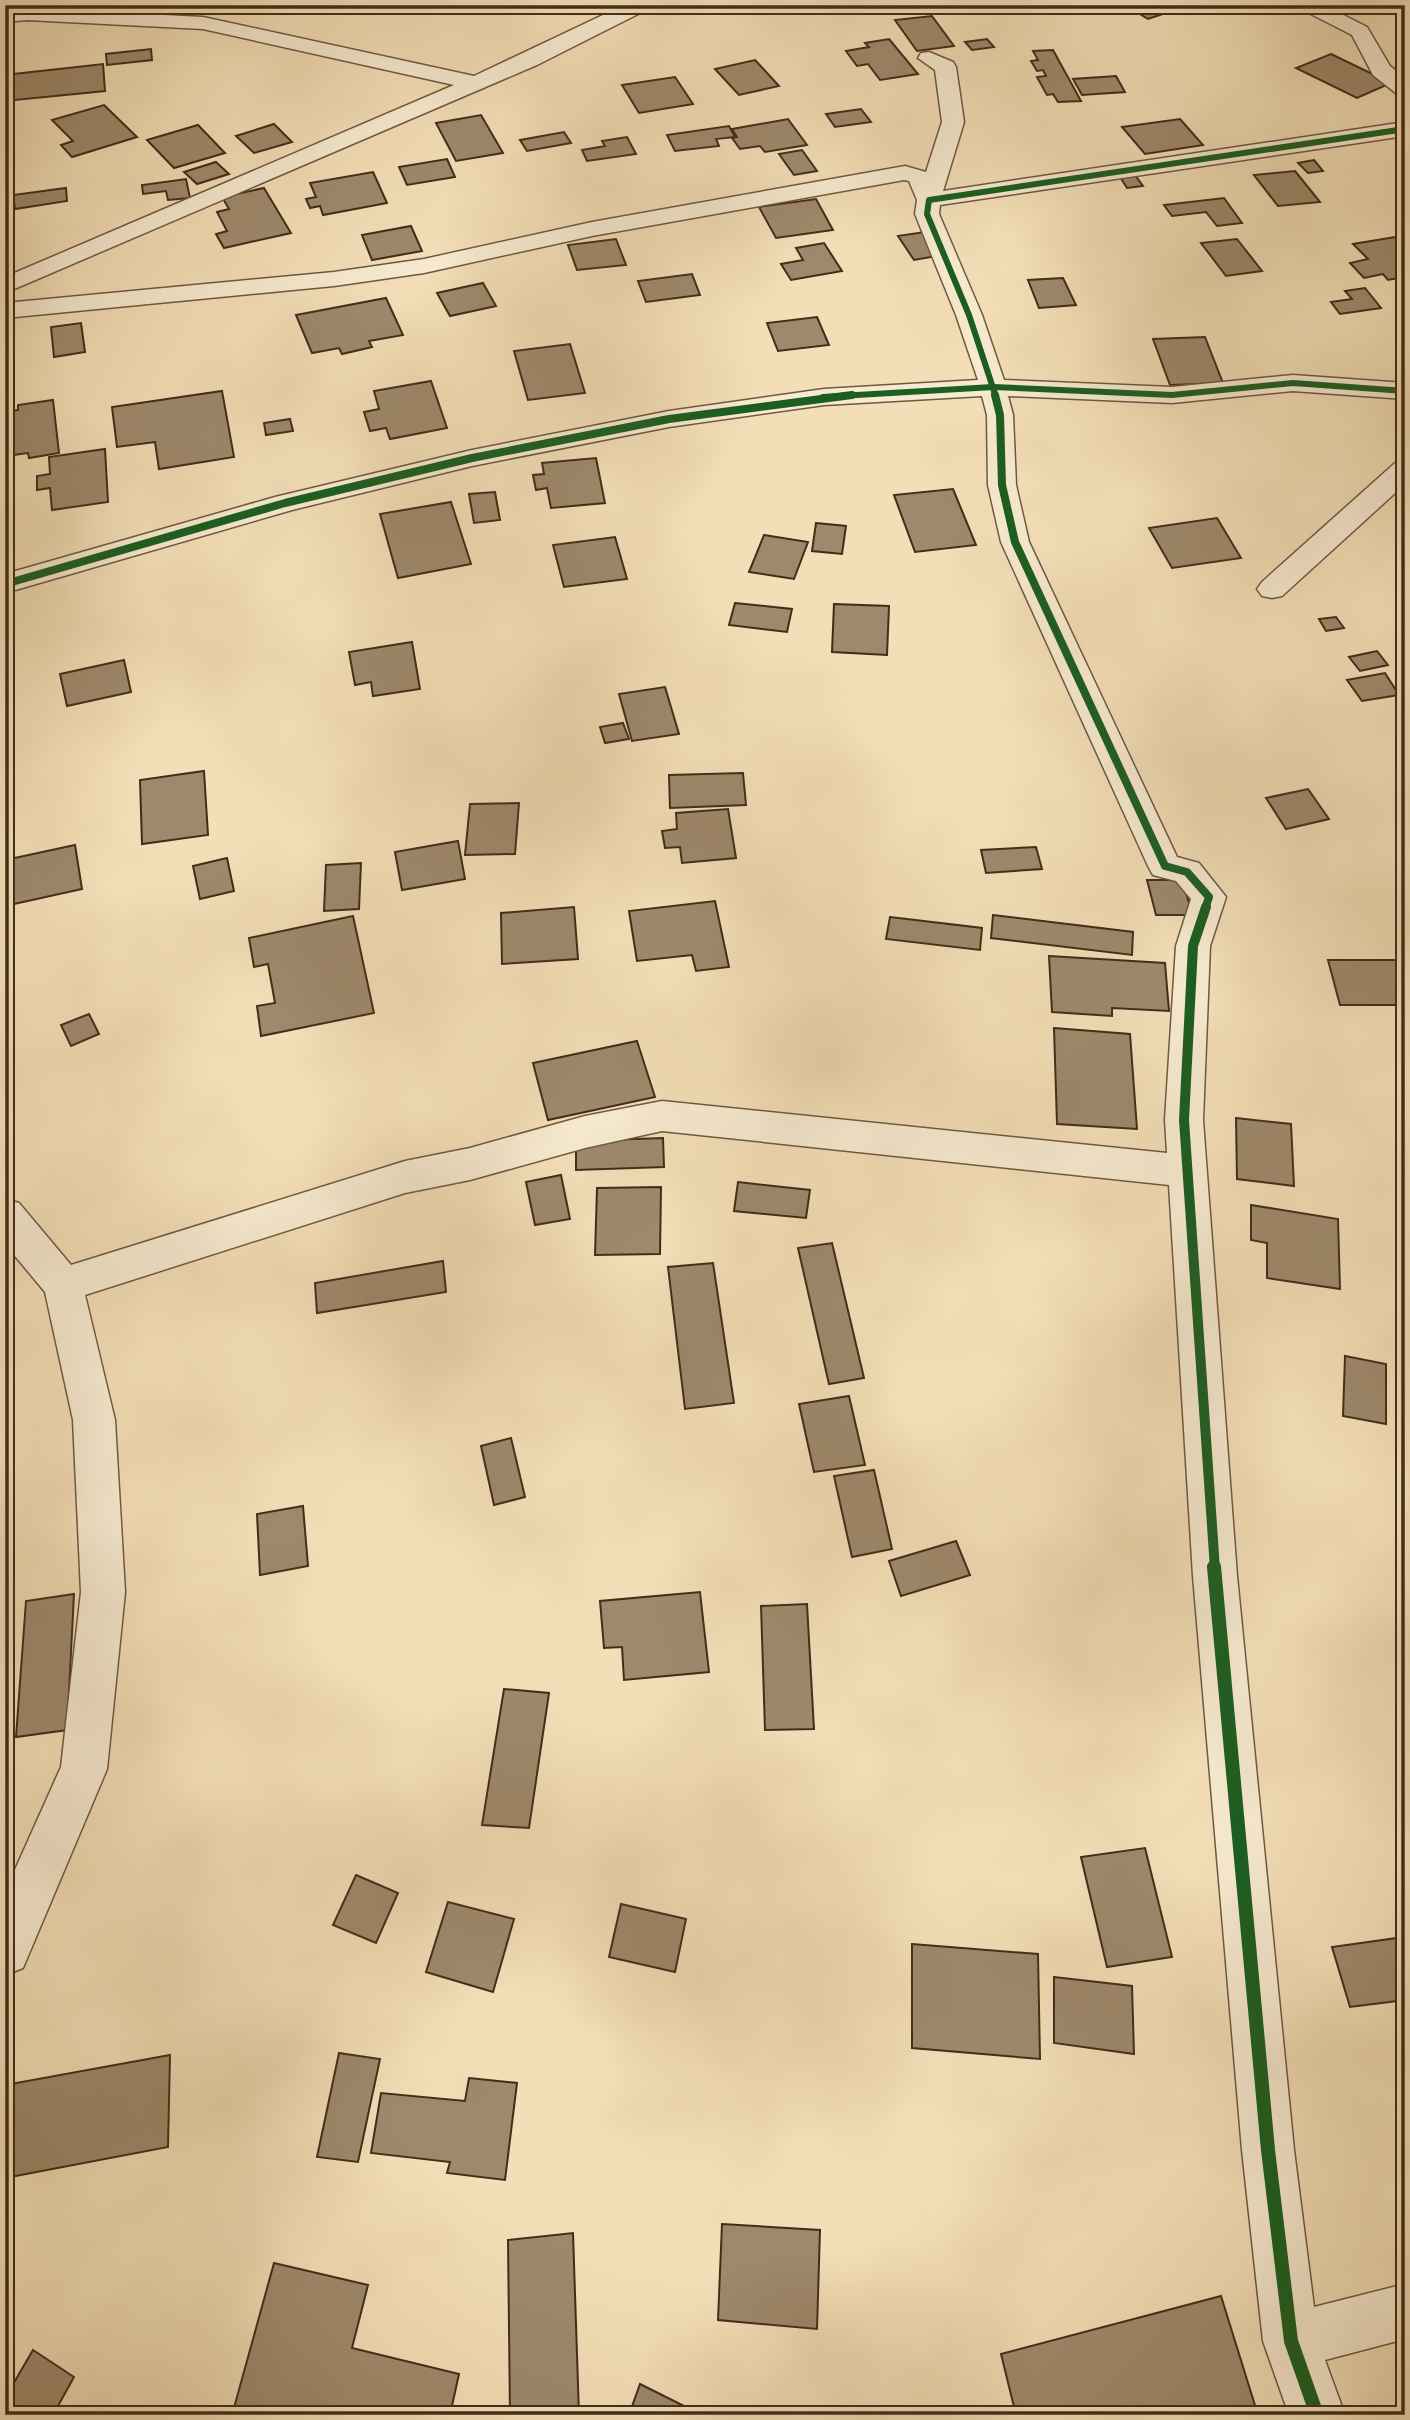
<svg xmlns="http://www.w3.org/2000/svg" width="1410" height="2420" font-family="'IM FELL DW Pica',serif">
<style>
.building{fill:#9e896c;stroke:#422d1b;stroke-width:2}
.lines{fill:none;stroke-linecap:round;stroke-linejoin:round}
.minor-casing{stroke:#6e5942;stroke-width:3}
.minor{fill:#f7ead0;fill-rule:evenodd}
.cycleway-far3-casing{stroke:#f7ead0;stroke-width:9}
.cycleway-far2-casing{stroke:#f7ead0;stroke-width:11}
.cycleway-far1-casing{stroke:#f7ead0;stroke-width:15}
.cycleway-casing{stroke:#f7ead0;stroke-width:18}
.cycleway-far3{stroke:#1b5e20;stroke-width:6}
.cycleway-far2{stroke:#1b5e20;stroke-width:8}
.cycleway-far1{stroke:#1b5e20;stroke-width:10}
.cycleway{stroke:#1b5e20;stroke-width:14}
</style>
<rect width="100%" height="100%" fill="#f3deb7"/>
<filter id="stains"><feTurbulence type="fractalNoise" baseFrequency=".00286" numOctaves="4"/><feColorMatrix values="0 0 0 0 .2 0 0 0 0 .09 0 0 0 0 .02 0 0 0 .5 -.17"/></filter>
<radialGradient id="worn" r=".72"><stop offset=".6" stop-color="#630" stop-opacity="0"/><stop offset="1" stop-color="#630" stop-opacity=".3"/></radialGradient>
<g class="building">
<polygon points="1125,5 1190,5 1148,19"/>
<polygon points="932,16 954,46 917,51 895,20"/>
<polygon points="889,39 918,74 880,80 868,64 857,66 846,51 869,47 865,43"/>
<polygon points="987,39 994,47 972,50 965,42"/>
<polygon points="151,49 152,60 107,65 106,54"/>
<polygon points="1053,50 1081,101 1058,102 1053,94 1047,95 1037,77 1046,76 1043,70 1037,71 1031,61 1038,60 1033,51"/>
<polygon points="1331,54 1391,83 1357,98 1296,68"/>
<polygon points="755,60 779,86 739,95 715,69"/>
<polygon points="103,64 105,91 5,101 5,75"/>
<polygon points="1116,76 1125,92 1082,95 1073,79"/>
<polygon points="675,77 693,104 639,113 622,85"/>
<polygon points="104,105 137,137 72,157 61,145 73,141 52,120"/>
<polygon points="861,109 871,122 835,127 826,114"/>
<polygon points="481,115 503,153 456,161 436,123"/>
<polygon points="788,119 807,145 765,152 760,146 740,149 732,138 737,137 732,129"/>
<polygon points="1180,119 1203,145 1145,154 1122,127"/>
<polygon points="274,124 292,142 254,153 236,136"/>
<polygon points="198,125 225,153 174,168 147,140"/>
<polygon points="729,126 735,137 716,139 719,146 675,151 667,135"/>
<polygon points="564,132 571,143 527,151 520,140"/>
<polygon points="627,137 636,154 587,161 582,150 605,146 602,141"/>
<polygon points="802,150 817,171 794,175 779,154"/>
<polygon points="447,159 455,177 407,185 399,167"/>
<polygon points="1314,160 1323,171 1308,173 1298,163"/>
<polygon points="216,162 229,174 197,184 184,172"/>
<polygon points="1295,171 1320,202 1278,206 1254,175"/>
<polygon points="373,172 387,203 323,215 320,206 310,208 306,199 316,197 310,183"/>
<polygon points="1135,175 1143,186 1127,188 1120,177"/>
<polygon points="186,179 190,198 168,200 166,191 143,194 142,185"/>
<polygon points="66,188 67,201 15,209 13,195"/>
<polygon points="264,188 291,233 224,248 216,234 227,231 217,212 229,209 222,197"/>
<polygon points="1224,198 1242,223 1217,226 1206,212 1172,216 1164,205"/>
<polygon points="816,199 833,230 776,238 759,207"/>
<polygon points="411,226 422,251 372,260 362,235"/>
<polygon points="938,230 954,253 914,260 898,236"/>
<polygon points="1395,237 1405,246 1405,277 1388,280 1383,274 1364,278 1350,263 1368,259 1353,244"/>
<polygon points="616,239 626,265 577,270 568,245"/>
<polygon points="1237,239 1262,271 1226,276 1201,243"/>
<polygon points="824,243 842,271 791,280 781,264 803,260 796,248"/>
<polygon points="692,274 700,295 646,302 638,281"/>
<polygon points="1063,278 1076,305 1039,308 1028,280"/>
<polygon points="483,283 496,306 450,316 437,293"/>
<polygon points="1365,288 1381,308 1340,314 1331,302 1352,299 1345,291"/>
<polygon points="386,298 403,335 369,341 372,347 342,354 339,348 312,353 296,315"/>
<polygon points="817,317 829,345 778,351 767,323"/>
<polygon points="81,323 85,352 54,357 51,327"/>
<polygon points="1205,337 1223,383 1170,385 1153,339"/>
<polygon points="570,344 585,393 528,400 514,351"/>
<polygon points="431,381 447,428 390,439 386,428 370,431 364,412 379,409 374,391"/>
<polygon points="222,391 234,457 159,469 155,442 117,447 112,407"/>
<polygon points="53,400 59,453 29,458 28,453 5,456 5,412 18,410 18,405"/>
<polygon points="290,419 293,431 266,435 264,423"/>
<polygon points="105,449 108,502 52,510 50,488 37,490 37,476 50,474 49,457"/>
<polygon points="596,458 605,503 551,508 547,488 536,490 533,475 544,474 542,463"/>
<polygon points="953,489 976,545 915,552 894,495"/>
<polygon points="495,492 500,520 474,523 469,494"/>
<polygon points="451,502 471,564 398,578 380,514"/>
<polygon points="1217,518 1241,558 1172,568 1149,528"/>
<polygon points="816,523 846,526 842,554 812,551"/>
<polygon points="764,535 808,542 794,579 749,572"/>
<polygon points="615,537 627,579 564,587 553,545"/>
<polygon points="735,603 792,609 787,632 729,625"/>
<polygon points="834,604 889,606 887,655 832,652"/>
<polygon points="1336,617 1344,628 1326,631 1319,619"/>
<polygon points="412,642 420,689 373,696 371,682 355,685 349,652"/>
<polygon points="1377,651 1388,665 1360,671 1349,657"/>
<polygon points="124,660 131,692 67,706 60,674"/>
<polygon points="1385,673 1399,695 1362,701 1347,680"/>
<polygon points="665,687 679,734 632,741 619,694"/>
<polygon points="623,723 629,739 605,743 600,727"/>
<polygon points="204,771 208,835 142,844 140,780"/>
<polygon points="743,773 746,805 670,808 669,775"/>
<polygon points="1308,789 1329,819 1286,829 1266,798"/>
<polygon points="519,803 515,854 465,855 470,804"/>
<polygon points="728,809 736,858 682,863 680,847 665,848 662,831 677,829 676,813"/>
<polygon points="458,841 465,879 402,890 395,852"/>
<polygon points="75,845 82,889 5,906 5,860"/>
<polygon points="1036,847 1042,869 986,873 981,850"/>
<polygon points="227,858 234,891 200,899 193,866"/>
<polygon points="361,863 359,909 324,911 326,865"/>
<polygon points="1147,880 1183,880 1192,915 1156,915"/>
<polygon points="715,901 729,967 696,971 692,955 637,961 629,911"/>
<polygon points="574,907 578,959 502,964 501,913"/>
<polygon points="993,915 1133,932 1132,955 991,938"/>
<polygon points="353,916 374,1013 261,1036 257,1006 275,1003 268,964 254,967 249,938"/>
<polygon points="890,917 982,928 980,950 886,939"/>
<polygon points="1049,956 1165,963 1169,1011 1112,1008 1112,1016 1052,1012"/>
<polygon points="1328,960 1404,960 1405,1005 1340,1005"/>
<polygon points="89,1014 99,1034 71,1046 61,1025"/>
<polygon points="1054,1028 1130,1034 1137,1129 1057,1124"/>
<polygon points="637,1041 655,1097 548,1120 533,1063"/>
<polygon points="1236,1118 1291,1124 1294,1186 1237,1179"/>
<polygon points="663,1138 664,1167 576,1170 576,1141"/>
<polygon points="561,1175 570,1219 535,1225 526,1182"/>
<polygon points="738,1182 810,1190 806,1218 734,1211"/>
<polygon points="661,1187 660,1254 595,1255 597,1188"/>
<polygon points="1251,1205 1338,1219 1340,1289 1267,1278 1267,1243 1251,1240"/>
<polygon points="832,1243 864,1378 829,1384 798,1248"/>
<polygon points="443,1261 446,1292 317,1313 315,1283"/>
<polygon points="713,1263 734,1403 685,1409 668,1267"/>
<polygon points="1345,1356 1386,1364 1386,1424 1343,1416"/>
<polygon points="849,1396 865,1465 814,1472 799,1404"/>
<polygon points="511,1438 525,1497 494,1505 481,1446"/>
<polygon points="874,1470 892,1549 852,1557 834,1476"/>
<polygon points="303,1506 308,1566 260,1575 257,1514"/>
<polygon points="956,1541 970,1575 901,1596 889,1561"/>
<polygon points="700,1592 709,1672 624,1680 622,1647 604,1648 600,1601"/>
<polygon points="74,1594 67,1730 16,1737 26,1601"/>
<polygon points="807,1604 814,1729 765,1730 761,1606"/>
<polygon points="504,1689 549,1693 529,1828 482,1825"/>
<polygon points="1145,1848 1172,1957 1107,1967 1081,1857"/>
<polygon points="356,1875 398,1893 376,1943 333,1925"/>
<polygon points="448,1902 514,1919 493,1992 426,1972"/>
<polygon points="621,1904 686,1919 675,1972 609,1957"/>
<polygon points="1404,1937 1405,2000 1350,2007 1332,1947"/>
<polygon points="912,1944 1038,1954 1040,2059 912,2048"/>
<polygon points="1054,1977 1132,1986 1134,2054 1054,2043"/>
<polygon points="339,2053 380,2059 358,2162 317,2157"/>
<polygon points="170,2055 168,2147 5,2178 5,2085"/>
<polygon points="469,2078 517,2083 505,2180 447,2173 450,2162 371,2153 381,2093 465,2101"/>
<polygon points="722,2224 820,2230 817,2329 718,2320"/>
<polygon points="573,2233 579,2415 510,2415 508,2240"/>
<polygon points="274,2263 368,2285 352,2348 459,2374 450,2415 232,2415"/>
<polygon points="1221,2296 1258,2415 1016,2415 1001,2354"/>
<polygon points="33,2350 74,2377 53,2415 5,2415 5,2398"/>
<polygon points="640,2384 702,2415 629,2415"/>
</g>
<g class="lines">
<defs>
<g id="minor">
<polygon points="624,5 651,5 648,9 537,65 5,293 5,277 454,85 203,29 27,20 5,22 5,10 27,8 203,17 474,76"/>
<polygon points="1298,5 1324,5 1367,27 1390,66 1405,78 1405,95 1397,94 1373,75 1352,35 1301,9"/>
<polygon points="929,52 953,62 956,67 964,122 943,191 1405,122 1405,136 940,205 939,214 982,315 1004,380 1172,387 1293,375 1405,383 1405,399 1293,391 1172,403 1008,396 1013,415 1016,485 1029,542 1177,857 1199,863 1226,897 1210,946 1203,1120 1237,1576 1294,2150 1314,2307 1405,2284 1405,2339 1325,2360 1345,2415 1289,2415 1263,2341 1242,2150 1193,1576 1169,1185 662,1131 585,1148 470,1180 405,1193 85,1295 115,1420 125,1592 107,1769 23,1968 5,1975 5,1892 61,1767 81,1592 73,1420 45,1292 5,1244 5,1199 19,1203 71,1265 405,1161 470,1148 585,1116 662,1101 1167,1153 1165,1120 1176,946 1191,899 1176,881 1153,875 1148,866 1001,542 988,485 987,415 982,396 824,405 669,427 472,466 292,510 5,593 5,574 275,497 472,450 669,411 824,389 978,380 956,315 915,214 917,200 909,181 904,180 592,236 424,273 334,286 5,318 5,303 334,272 424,259 592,222 905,166 926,172 942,122 935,70 918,58 921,53"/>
<polygon points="1405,461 1405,484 1282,596 1272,598 1262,596 1257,589 1262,582 1395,463"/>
</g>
</defs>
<use href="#minor" class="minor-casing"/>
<use href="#minor" class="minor"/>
<defs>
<g id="cycleway-far3">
<polyline points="823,397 993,387 1172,395 1293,383 1405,391"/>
<polyline points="996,397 969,315 927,214 929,200 1405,129"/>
</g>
<g id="cycleway-far2">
<polyline points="995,395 1000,415 1002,485 1015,542 1165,866 1187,872 1209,897 1205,909"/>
<polyline points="5,584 285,503 472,458 669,419 852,395"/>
</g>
<polyline id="cycleway-far1" points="1206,907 1193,946 1184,1120 1215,1569"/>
<polyline id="cycleway" points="1214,1567 1268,2150 1291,2341 1317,2415"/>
</defs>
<use href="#cycleway-far3" class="cycleway-far3-casing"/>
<use href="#cycleway-far2" class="cycleway-far2-casing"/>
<use href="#cycleway-far1" class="cycleway-far1-casing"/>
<use href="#cycleway" class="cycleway-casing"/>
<use href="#cycleway-far3" class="cycleway-far3"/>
<use href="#cycleway-far2" class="cycleway-far2"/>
<use href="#cycleway-far1" class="cycleway-far1"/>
<use href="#cycleway" class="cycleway"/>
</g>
<rect width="1410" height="2420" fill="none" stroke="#f3deb7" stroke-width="28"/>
<rect x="7" y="7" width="1396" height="2406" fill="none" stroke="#422d1b" stroke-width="3.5"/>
<rect x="14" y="14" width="1382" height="2392" fill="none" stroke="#422d1b" stroke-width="2"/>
<rect width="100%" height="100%" filter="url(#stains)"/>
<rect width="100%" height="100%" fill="url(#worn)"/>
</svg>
